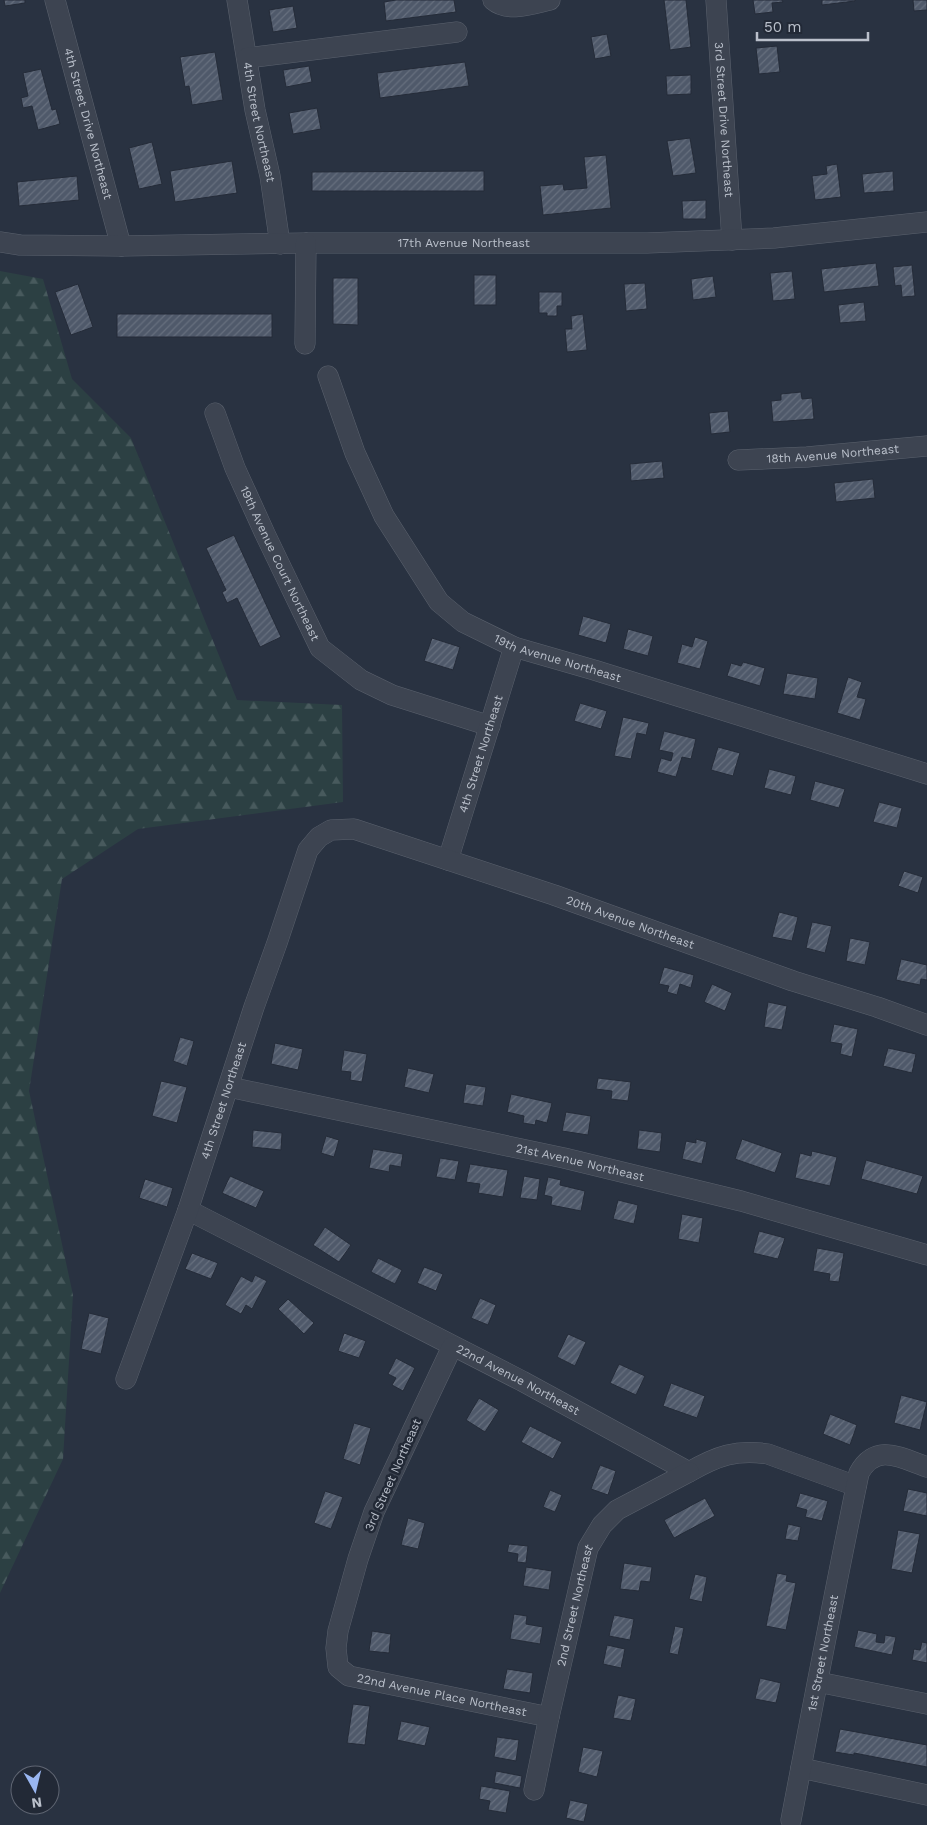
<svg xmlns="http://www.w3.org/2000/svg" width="927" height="1825" font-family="'Work Sans',sans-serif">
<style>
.forest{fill:url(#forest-firs)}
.building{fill:url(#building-hatch);stroke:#242b38}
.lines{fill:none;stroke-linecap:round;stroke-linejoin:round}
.minor-casing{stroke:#5b626e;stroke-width:21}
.minor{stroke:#3d4451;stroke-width:20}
.labels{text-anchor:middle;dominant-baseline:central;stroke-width:5;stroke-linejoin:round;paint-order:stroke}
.street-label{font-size:12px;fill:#bac0cb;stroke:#222936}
</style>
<defs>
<pattern id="forest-firs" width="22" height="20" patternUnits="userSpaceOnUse" patternTransform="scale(1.25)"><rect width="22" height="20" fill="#2c4043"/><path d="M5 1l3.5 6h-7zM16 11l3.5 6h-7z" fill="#485a5d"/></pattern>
<pattern id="building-hatch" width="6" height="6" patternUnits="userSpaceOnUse" patternTransform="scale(1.25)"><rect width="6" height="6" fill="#4f596a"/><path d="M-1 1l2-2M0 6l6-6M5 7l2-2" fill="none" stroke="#666f7e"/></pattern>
</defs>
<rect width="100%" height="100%" fill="#293241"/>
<polygon class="forest" points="0,271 43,279 72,379 131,438 237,700 342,705 343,802 138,829 62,879 29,1091 73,1295 63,1459 0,1593"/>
<g class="building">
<polygon points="4,0 25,0 25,3 5,6"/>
<polygon points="396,0 454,0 456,12 386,21 384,2"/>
<polygon points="664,0 686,0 691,47 670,50"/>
<polygon points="753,0 782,0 783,2 772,3 773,12 755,14"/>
<polygon points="822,0 855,0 855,1 822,5"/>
<polygon points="913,0 927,0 927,10 914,11"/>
<polygon points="293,6 297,28 273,32 269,10"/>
<polygon points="607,34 611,56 595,59 591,37"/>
<polygon points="777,46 780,72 759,74 756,48"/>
<polygon points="215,52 223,100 192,105 189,86 185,87 180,57"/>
<polygon points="465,62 469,86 380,98 377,73"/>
<polygon points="309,66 312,82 286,87 283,70"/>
<polygon points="41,69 52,110 56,109 60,124 38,130 32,106 23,108 21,98 28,96 23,73"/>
<polygon points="691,75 691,94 667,95 666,76"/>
<polygon points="317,108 321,129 293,134 289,113"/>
<polygon points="690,138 696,173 673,176 667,141"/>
<polygon points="152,142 162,184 139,189 129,148"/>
<polygon points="606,155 611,208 543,215 540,186 563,184 564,190 587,188 584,157"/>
<polygon points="232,161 237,193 175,202 170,171"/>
<polygon points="837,164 841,197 815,200 812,176 827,174 826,166"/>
<polygon points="484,171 484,191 312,191 312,172"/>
<polygon points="893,171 894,191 864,193 862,174"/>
<polygon points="77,176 79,200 19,206 17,182"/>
<polygon points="706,200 706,219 683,219 682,201"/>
<polygon points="876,263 879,286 824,292 821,269"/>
<polygon points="912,265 915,296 902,297 901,285 895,286 893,267"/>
<polygon points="792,271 795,299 773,301 770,273"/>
<rect x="474" y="275" width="22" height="30"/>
<polygon points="713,276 716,297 693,300 691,279"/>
<polygon points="333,278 358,278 358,325 333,324"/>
<polygon points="645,283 647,309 626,311 624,284"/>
<polygon points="78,284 93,327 71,335 55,292"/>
<polygon points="539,292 562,292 562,306 557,306 557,316 547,316 547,313 539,313"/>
<polygon points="864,302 866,321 840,323 838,305"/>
<rect x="117" y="314" width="155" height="23"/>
<polygon points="583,314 587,350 567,352 565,329 572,329 571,316"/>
<polygon points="801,392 802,399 812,398 814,419 773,422 771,401 781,400 781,394"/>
<polygon points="728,411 730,432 711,434 709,413"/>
<polygon points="662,461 664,478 631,481 630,464"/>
<polygon points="873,479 875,498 836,502 834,483"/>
<polygon points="234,535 281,637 260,647 237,598 227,603 222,592 226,590 206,548"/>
<polygon points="583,616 611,624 606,643 578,635"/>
<polygon points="628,629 653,636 648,656 623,649"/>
<polygon points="695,637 708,641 700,669 677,663 682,644 692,647"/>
<polygon points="432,638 460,647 453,670 424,661"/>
<polygon points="743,662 765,668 760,686 727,676 731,663 741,666"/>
<polygon points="787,673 818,678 815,699 783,694"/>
<polygon points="848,677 862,682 857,697 866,699 860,720 837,713"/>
<polygon points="580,703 607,711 601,729 574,721"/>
<polygon points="623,717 649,723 646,735 637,733 631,759 614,756"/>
<polygon points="664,731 696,739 691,759 682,757 676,777 657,772 661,758 671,761 673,753 659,750"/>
<polygon points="718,747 740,753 733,776 711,770"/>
<polygon points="769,769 796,776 791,795 764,788"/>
<polygon points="815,781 845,789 839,808 810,800"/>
<polygon points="879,802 902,808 897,828 873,822"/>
<polygon points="904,871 923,877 918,893 898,886"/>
<polygon points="779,912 798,917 792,941 772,937"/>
<polygon points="812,922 832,926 825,953 806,948"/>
<polygon points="850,938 870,942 865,965 846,961"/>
<polygon points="901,959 927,965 927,980 921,979 920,985 896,980"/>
<polygon points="664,967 694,975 691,988 680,984 677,995 667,992 669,986 659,984"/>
<polygon points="712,984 732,993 725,1011 704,1002"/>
<polygon points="768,1002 787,1006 782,1030 764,1027"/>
<polygon points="834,1024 858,1029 852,1057 840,1054 842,1044 830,1042"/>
<polygon points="180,1037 194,1041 187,1066 173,1061"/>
<polygon points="275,1043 303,1049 298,1070 271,1064"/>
<polygon points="888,1048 916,1054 912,1073 883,1066"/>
<polygon points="344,1050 367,1054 362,1082 350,1080 351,1072 341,1071"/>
<polygon points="408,1068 434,1074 429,1093 404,1087"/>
<polygon points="598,1078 631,1082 628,1101 611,1099 612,1091 596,1089"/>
<polygon points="161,1081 187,1087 177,1123 152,1116"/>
<polygon points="466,1084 486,1087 483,1106 463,1103"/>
<polygon points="511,1094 552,1103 547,1123 536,1120 535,1125 523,1123 524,1116 507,1112"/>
<polygon points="566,1112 591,1116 588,1135 562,1131"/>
<polygon points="253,1130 282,1133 281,1150 252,1147"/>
<polygon points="639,1130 662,1133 660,1152 637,1149"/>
<polygon points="326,1136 339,1140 334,1157 321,1153"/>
<polygon points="696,1139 707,1142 702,1164 682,1159 686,1141 696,1143"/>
<polygon points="742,1139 782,1153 775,1173 735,1159"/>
<polygon points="373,1149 403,1154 401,1167 390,1165 389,1172 369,1168"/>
<polygon points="812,1151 837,1157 830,1186 795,1178 800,1153 811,1156"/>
<polygon points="440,1158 459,1161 455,1180 436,1177"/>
<polygon points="866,1160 923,1176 917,1194 861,1179"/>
<polygon points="470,1164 508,1170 503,1197 478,1193 480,1184 466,1182"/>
<polygon points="230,1176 264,1191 256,1208 222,1193"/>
<polygon points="524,1176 540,1179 537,1200 520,1198"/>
<polygon points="548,1177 561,1180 560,1185 585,1191 581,1211 551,1205 552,1197 544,1195"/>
<polygon points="145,1179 173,1188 167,1207 139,1198"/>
<polygon points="618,1200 638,1205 634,1224 613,1219"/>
<polygon points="682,1214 703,1218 699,1243 678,1239"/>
<polygon points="325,1227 351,1245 339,1262 313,1245"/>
<polygon points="759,1231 785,1238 778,1259 753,1253"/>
<polygon points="817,1248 844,1253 839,1282 829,1281 830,1274 813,1271"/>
<polygon points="192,1253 218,1263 211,1279 185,1269"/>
<polygon points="378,1258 402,1270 395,1284 371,1272"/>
<polygon points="424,1267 443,1274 436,1291 417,1283"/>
<polygon points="255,1275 267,1281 252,1309 246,1305 241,1314 225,1305 241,1276 252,1282"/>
<polygon points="480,1298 496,1305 488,1325 471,1318"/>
<polygon points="288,1299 314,1323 304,1334 278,1309"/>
<polygon points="89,1313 109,1318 101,1354 81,1349"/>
<polygon points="344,1333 366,1341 359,1358 338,1351"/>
<polygon points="568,1334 586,1342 575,1366 557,1357"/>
<polygon points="396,1358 415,1368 403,1391 392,1385 396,1378 388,1374"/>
<polygon points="619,1364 645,1376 636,1395 610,1383"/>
<polygon points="671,1383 705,1396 697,1418 663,1406"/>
<polygon points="901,1395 927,1402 920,1430 894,1423"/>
<polygon points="479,1398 499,1410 485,1432 466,1420"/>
<polygon points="830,1414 857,1425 850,1445 823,1434"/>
<polygon points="354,1423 371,1428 360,1465 343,1459"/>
<polygon points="530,1426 562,1442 553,1459 521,1442"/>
<polygon points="600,1465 616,1471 608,1495 591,1489"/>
<polygon points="908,1489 927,1493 927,1516 903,1511"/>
<polygon points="550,1490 562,1495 555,1512 543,1507"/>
<polygon points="325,1491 343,1497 331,1529 314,1523"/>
<polygon points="800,1493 828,1501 822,1521 805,1517 807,1510 796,1507"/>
<polygon points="705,1498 715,1516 674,1538 664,1520"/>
<polygon points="408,1518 425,1523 418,1549 401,1545"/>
<polygon points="788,1524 801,1527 798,1541 785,1539"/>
<polygon points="898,1530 920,1534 912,1573 891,1569"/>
<polygon points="509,1544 528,1546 526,1563 517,1562 518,1554 507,1552"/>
<polygon points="624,1563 652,1567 650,1582 641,1581 639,1591 620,1589"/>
<polygon points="526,1567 552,1571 549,1590 523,1586"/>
<polygon points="777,1573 787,1575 786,1581 796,1583 786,1630 766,1626"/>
<polygon points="695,1574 707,1577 702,1602 689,1599"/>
<polygon points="514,1614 527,1616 526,1624 543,1627 540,1644 510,1639"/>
<polygon points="614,1615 634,1619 630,1640 609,1636"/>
<polygon points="675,1626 684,1628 678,1655 669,1653"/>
<polygon points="858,1630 877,1634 876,1642 884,1643 885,1635 896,1637 892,1655 854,1647"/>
<polygon points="372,1631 391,1634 389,1653 369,1651"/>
<polygon points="922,1642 927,1643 927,1663 912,1660 914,1649 920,1650"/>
<polygon points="607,1645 625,1649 621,1668 603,1664"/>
<polygon points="507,1669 533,1673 530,1693 503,1689"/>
<polygon points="760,1678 781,1683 776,1703 755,1699"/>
<polygon points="618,1695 636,1699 631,1721 613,1718"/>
<polygon points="353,1704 370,1706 365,1745 347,1743"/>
<polygon points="401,1721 430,1727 425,1746 397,1740"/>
<polygon points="840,1729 927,1745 927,1767 854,1753 854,1755 835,1752"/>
<polygon points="497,1737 519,1740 516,1761 494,1757"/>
<polygon points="583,1747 603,1751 597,1777 578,1772"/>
<polygon points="496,1771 522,1776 520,1788 494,1783"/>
<polygon points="481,1786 510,1791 506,1813 488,1810 490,1801 479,1799"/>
<polygon points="570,1800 588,1804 584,1822 566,1818"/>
</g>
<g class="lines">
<defs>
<g id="minor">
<path id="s1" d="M 55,0 L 121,246"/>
<path id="s2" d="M 237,0 L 255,110 L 270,176 L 280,244"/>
<path d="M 493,0 C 508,13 532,4 550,0"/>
<path id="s3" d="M 716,0 L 732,240"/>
<polyline points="247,58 457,32"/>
<path id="s4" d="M 0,242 L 20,245 L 121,246 L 306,243 L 647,243 L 774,238 L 927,222"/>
<polyline points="305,344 306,243"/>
<path id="s5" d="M 328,376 L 355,453 L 384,516 L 439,602 L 463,622 L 514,647 L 594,670 L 927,774"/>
<path id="s6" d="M 215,413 L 235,468 L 266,536 L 320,648 L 361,680 L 392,695 L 490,726"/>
<path id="s7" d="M 738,460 L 807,457 L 927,446"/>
<path id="s8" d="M 448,860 L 514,647"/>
<path id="s9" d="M 229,1087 L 564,1158 L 741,1201 L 927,1255"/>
<path id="s10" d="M 188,1210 L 522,1381 L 689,1472 C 717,1456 736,1449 768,1454 L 856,1486"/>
<path id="s11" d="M 452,1347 L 374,1512 L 358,1559 L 338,1631 L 336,1648 L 338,1667 L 349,1676 L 549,1717"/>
<path id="s12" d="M 126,1379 L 188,1210 L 254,1007 L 277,943 L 308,850 L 319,837 L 331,830 L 354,829 L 554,895 L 793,981 L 877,1007 L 927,1025"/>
<polyline points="818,1682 927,1704"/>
<polyline points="801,1768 927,1795"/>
<path id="s13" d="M 534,1790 L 549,1717 L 588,1548 L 602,1525 L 617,1510 L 689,1472"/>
<path id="s14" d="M 791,1820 C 813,1704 835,1589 859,1473 C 876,1442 901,1458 927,1467"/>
</g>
</defs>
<use href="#minor" class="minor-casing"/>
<use href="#minor" class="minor"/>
</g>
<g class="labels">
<g class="street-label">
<text stroke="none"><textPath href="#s3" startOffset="120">3rd Street Drive Northeast</textPath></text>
<text stroke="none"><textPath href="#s2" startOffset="124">4th Street Northeast</textPath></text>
<text stroke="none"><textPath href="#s1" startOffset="128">4th Street Drive Northeast</textPath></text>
<text stroke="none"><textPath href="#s4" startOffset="464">17th Avenue Northeast</textPath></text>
<text stroke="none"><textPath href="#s7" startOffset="95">18th Avenue Northeast</textPath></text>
<text stroke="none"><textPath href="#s6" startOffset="164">19th Avenue Court Northeast</textPath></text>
<text stroke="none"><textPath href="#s5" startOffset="386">19th Avenue Northeast</textPath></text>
<text stroke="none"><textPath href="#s8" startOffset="111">4th Street Northeast</textPath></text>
<text stroke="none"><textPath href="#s12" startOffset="905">20th Avenue Northeast</textPath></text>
<text stroke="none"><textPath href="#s12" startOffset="295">4th Street Northeast</textPath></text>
<text stroke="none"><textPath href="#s9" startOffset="359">21st Avenue Northeast</textPath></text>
<text stroke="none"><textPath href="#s10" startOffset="371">22nd Avenue Northeast</textPath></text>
<text transform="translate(393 1475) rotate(-66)">3rd Street Northeast</text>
<text stroke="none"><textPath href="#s13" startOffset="189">2nd Street Northeast</textPath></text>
<text stroke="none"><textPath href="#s14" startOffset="170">1st Street Northeast</textPath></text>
<text stroke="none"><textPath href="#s11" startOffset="452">22nd Avenue Place Northeast</textPath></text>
</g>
</g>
<g transform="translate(35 1790) rotate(172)"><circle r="24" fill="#222936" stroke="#5f6572"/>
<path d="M0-4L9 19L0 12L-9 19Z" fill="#99b6f1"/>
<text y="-8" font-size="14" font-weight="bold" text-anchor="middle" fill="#bac0cb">N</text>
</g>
<path d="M757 32v8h111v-8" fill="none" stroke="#bac0cb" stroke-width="2.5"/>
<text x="764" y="32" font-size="15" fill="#bac0cb" stroke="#222936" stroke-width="4" paint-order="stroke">50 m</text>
</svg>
